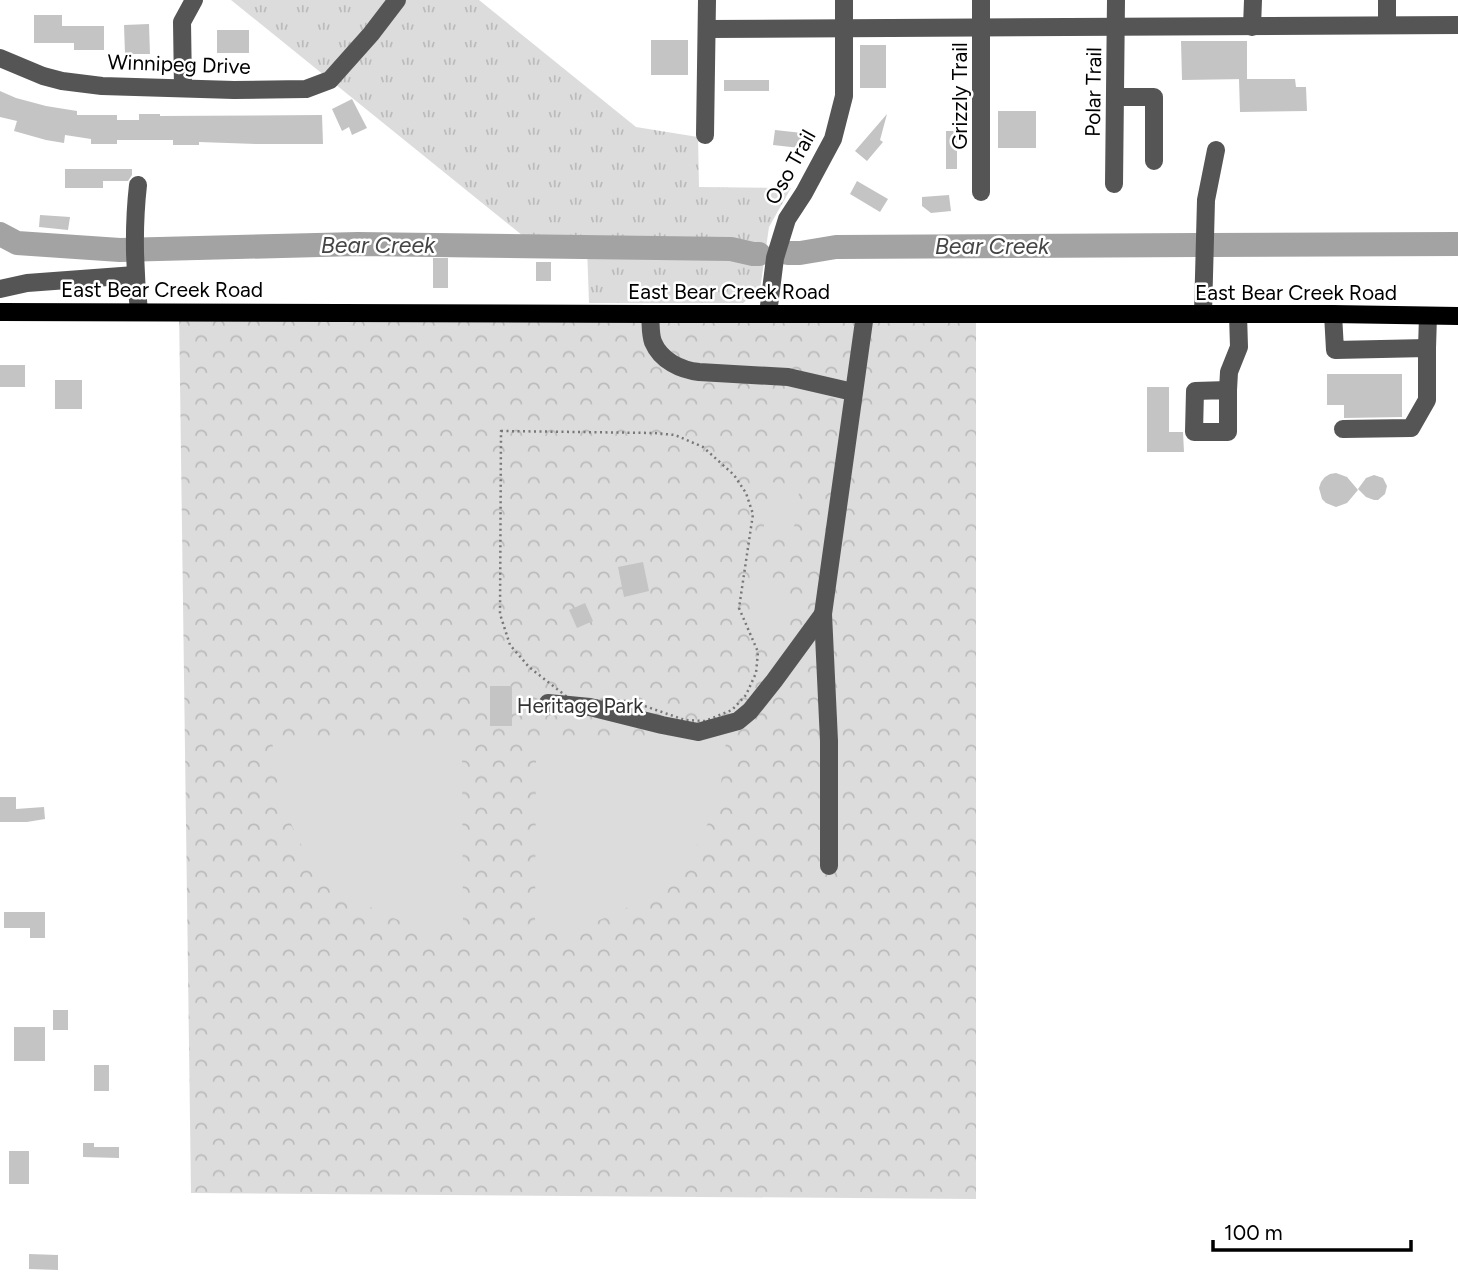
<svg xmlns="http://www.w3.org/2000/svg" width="1458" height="1275" font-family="Figtree,sans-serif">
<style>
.grass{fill:url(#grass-tufts)}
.forest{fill:url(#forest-crowns)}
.garden{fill:#dcdcdc}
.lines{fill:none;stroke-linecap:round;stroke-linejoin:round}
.river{stroke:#a3a3a3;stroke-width:24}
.building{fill:#c4c4c4}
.path{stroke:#777;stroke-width:2.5;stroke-dasharray:2 3.5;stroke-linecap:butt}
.minor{stroke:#555;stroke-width:18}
.major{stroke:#000;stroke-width:18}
.labels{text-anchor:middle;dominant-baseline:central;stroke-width:5;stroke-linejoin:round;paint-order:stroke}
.street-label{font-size:21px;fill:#000;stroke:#fff}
.park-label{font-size:21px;fill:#333;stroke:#fff}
.water-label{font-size:23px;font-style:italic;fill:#444;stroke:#fff}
</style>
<defs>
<pattern id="grass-tufts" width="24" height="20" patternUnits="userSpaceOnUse" patternTransform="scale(1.75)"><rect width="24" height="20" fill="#dcdcdc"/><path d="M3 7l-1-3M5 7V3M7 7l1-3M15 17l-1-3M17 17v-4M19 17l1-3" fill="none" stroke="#bbb"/></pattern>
<pattern id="forest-crowns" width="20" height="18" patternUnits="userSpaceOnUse" patternTransform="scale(1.75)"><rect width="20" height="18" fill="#dcdcdc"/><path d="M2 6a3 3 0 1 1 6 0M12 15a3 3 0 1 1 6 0" fill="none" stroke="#bbb"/></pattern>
</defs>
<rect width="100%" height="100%" fill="#fff"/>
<polygon class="grass" points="231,0 479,0 636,127 698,137 699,187 791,188 769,227 760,290 743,303 589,303 587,247 528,240"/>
<polygon class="forest" points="179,307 976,310 976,1199 191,1193"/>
<g class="garden">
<polygon points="771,482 800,486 792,541 762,537"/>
<polygon points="754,580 788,581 787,634 753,634"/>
<polygon points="450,740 462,750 463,931 405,923 350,898 306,855 280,801 272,741"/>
<polygon points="548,740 726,741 719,801 692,855 648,898 593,923 535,931 536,750"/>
</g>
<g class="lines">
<g class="river">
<polyline points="0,234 17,243 120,250 358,244 731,249 753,254 759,254"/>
<polyline points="1209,245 1458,244"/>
<polyline points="788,253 800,253 836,247 1197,245"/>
</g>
</g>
<g class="building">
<polygon points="34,15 62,15 62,26 104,26 104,50 74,50 74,43 34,43"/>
<polygon points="149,24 150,54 125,54 124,25"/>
<rect x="217" y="30" width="32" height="23"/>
<rect x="651" y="40" width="37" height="35"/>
<polygon points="1181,41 1247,41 1247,79 1182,80"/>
<rect x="860" y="45" width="26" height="43"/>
<polygon points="1239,79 1295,79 1296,87 1306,87 1307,111 1240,112"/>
<rect x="724" y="80" width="45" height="11"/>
<polygon points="0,91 16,98 46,106 77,111 77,115 117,115 117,120 139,120 139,114 160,114 160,116 322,115 323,144 257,144 199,142 199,145 173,145 173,140 117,140 117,144 91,144 91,139 65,135 64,143 46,140 14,131 17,121 0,117"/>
<polygon points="352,99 367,128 352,135 349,127 342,131 332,109"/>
<rect x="998" y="111" width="38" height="37"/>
<polygon points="887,114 880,140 883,142 867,161 855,151"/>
<polygon points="775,130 811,134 809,149 773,145"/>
<rect x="946" y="131" width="11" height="38"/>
<polygon points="65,169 132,169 132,175 128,181 103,181 103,188 65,188"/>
<polygon points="857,181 888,199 880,212 850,194"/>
<polygon points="949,195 951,211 931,213 922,206 922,197"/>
<polygon points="40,215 70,217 68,230 39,227"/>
<rect x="433" y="258" width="15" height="30"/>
<rect x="536" y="262" width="15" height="19"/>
<rect x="0" y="365" width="25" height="22"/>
<polygon points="1327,374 1402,374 1402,417 1344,418 1344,405 1327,405"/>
<rect x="55" y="380" width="27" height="29"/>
<polygon points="1147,387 1169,387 1169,432 1183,432 1184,452 1147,452"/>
<polygon points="1336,473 1347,477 1358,490 1347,503 1336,507 1326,503 1322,499 1319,488 1321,482 1325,477 1330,474"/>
<polygon points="1374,475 1383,478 1387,486 1385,494 1378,500 1374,500 1366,497 1358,489 1366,478"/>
<polygon points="643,562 649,591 624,597 618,567"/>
<polygon points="585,603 593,621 577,628 569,610"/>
<rect x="490" y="686" width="22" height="40"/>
<polygon points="0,797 16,797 16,809 44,807 45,819 27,822 0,822"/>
<polygon points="4,912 45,912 45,938 30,938 30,928 4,928"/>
<rect x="53" y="1010" width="15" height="20"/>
<rect x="14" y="1027" width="31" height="34"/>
<rect x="94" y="1065" width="15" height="26"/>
<polygon points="83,1143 94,1143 94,1147 119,1147 119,1158 83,1157"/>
<rect x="9" y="1151" width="20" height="33"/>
<polygon points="29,1254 58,1255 58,1270 29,1269"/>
</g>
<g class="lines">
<polygon class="path" points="501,431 654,433 675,435 703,447 734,475 746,493 753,514 739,608 758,652 756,673 746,695 732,710 705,721 685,720 630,701 571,700 529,667 510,645 500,614"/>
<g class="minor">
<polyline points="1387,25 1387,0"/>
<polyline points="1252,27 1253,0"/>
<polyline points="707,29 1458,25"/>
<polyline points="0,58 43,76 62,81 102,86 234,90 306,89 330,80 371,34 397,0"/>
<polyline points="183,88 182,22 194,0"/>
<polyline points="1115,97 1154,97 1154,161"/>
<polyline points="705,135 707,0"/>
<polyline points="1114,184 1116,0"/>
<path d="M 138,185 C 133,229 134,267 139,311"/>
<polyline points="981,192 981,0"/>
<polyline points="0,289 27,283 135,275"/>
<path d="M 650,314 C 651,323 650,334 653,342 C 661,361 681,370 699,372 L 788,377 L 853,392"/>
<polyline points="768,314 775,258 787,219 804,193 833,139 844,96 844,0"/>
<polyline points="1203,314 1206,200 1216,150"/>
<polyline points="1333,314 1335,350 1427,348 1427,400 1411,428 1343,429"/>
<polyline points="1427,348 1428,316"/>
<polygon points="1228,390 1228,432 1194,432 1195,391"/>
<polyline points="1228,390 1229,372 1239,347 1238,314"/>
<polyline points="548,703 590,707 662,725 698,732 738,721 750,711 774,681 823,614"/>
<polyline points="829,866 829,741 823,614 865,314"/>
</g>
<polyline class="major" points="0,312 650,314 1333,314 1458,316"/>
</g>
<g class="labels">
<g class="street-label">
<text transform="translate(179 64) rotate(2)">Winnipeg Drive</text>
<text transform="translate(1093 92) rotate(-89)">Polar Trail</text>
<text transform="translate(959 96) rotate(-90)">Grizzly Trail</text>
<text transform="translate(790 167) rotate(-61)">Oso Trail</text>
<text x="162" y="289">East Bear Creek Road</text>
<text x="729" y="291">East Bear Creek Road</text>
<text x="1296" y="292">East Bear Creek Road</text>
</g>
<g class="park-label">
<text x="580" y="705">Heritage Park</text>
</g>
<g class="water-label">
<text x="378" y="245">Bear Creek</text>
<text x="992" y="246">Bear Creek</text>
</g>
</g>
<path d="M1213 1240v10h198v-10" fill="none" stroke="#000000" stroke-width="3.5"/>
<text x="1224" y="1240" font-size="21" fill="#000000" stroke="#ffffff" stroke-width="5" paint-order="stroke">100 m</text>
</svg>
